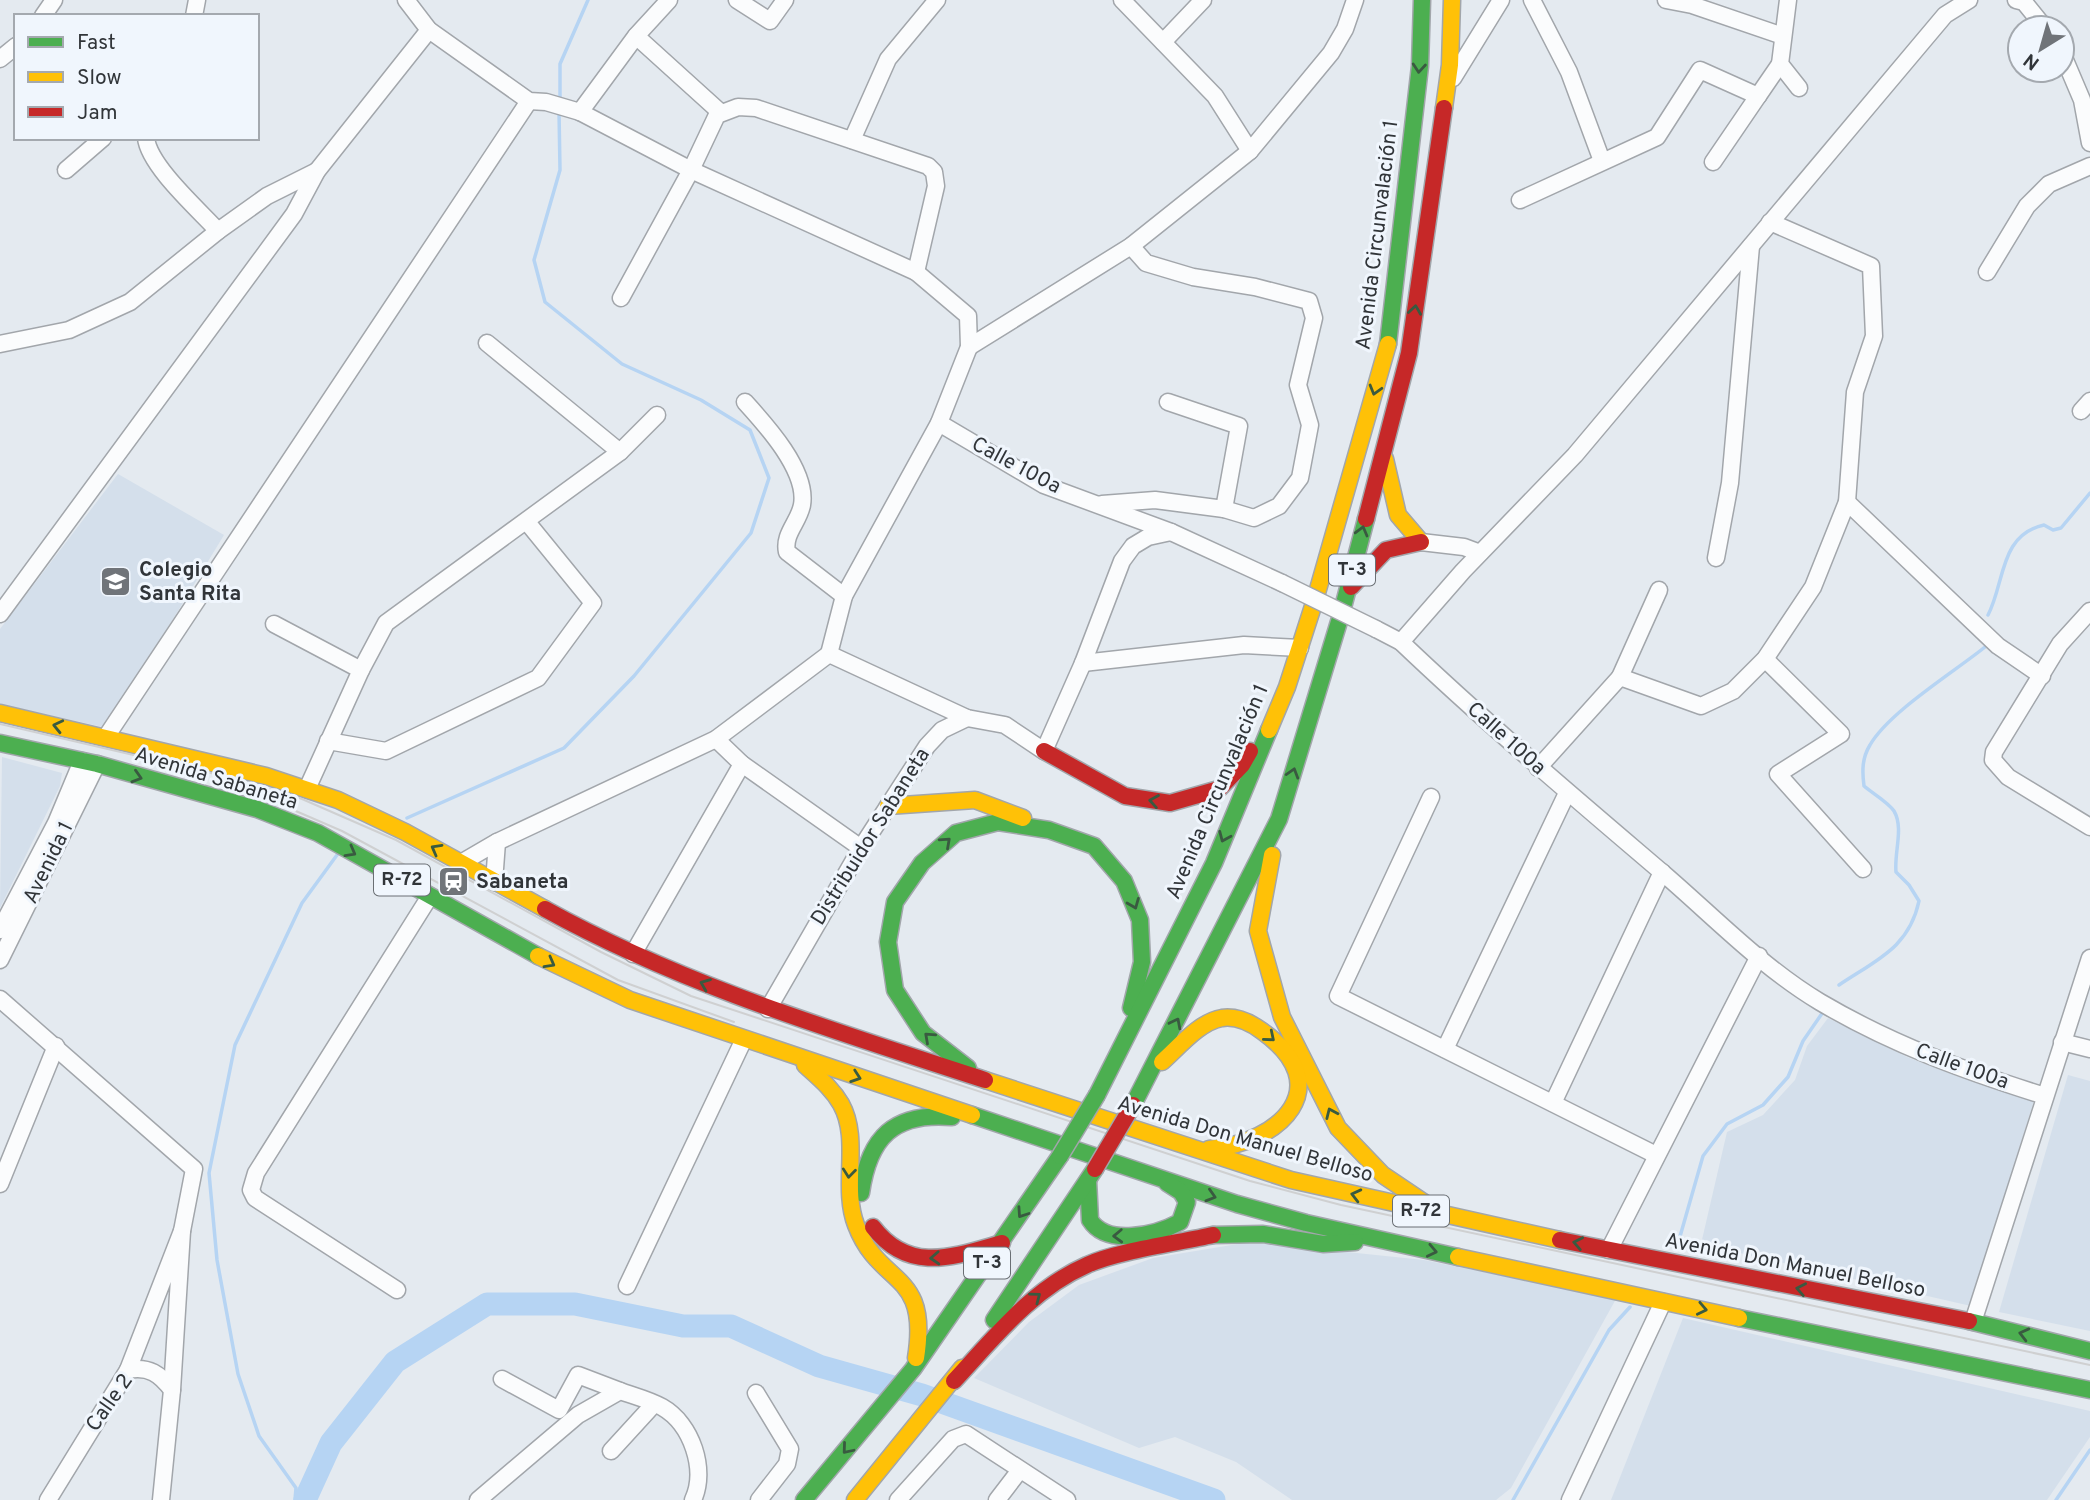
<svg xmlns="http://www.w3.org/2000/svg" width="2090" height="1500" font-family="Overpass,sans-serif">
<style>
.built{fill:#d4dfeb}
.lines{fill:none;stroke-linecap:round;stroke-linejoin:round}
.stream{stroke:#b6d4f3;stroke-width:3.5}
.river{stroke:#b6d4f3;stroke-width:23}
.street-casing{stroke:#a2a6ab;stroke-width:19}
.fast-casing{stroke:#a2a6ab;stroke-width:19}
.slow-casing{stroke:#a2a6ab;stroke-width:19}
.jam-casing{stroke:#a2a6ab;stroke-width:19}
.street{stroke:#fbfcfd;stroke-width:16}
.fast{stroke:#4caf50;stroke-width:16}
.slow{stroke:#ffc107;stroke-width:16}
.jam{stroke:#c62828;stroke-width:16}
.tram{stroke:#cfd0d1;stroke-width:2}
.street-bridge-casing{stroke:#a2a6ab;stroke-width:19;stroke-linecap:butt}
.fast-bridge-casing{stroke:#a2a6ab;stroke-width:19;stroke-linecap:butt}
.jam-bridge-casing{stroke:#a2a6ab;stroke-width:19;stroke-linecap:butt}
.street-bridge{stroke:#fbfcfd;stroke-width:16}
.fast-bridge{stroke:#4caf50;stroke-width:16}
.jam-bridge{stroke:#c62828;stroke-width:16}
.oneway{stroke:#395a40}
.labels{text-anchor:middle;dominant-baseline:central;stroke-width:6;stroke-linejoin:round;paint-order:stroke}
.shield{fill:#f0f6fd;stroke:#6a6f74;stroke-width:2}
.shield-label{font-size:19px;font-weight:bold;fill:#313539}
.street-label{font-size:21px;fill:#313539;stroke:#f0f6fd}
.poi-label{font-size:21px;font-weight:bold;fill:#313539;stroke:#f0f6fd;text-anchor:start}
</style>
<rect width="100%" height="100%" fill="#e4eaf0"/>
<g class="built">
<polygon points="118,474 224,535 107,728 0,704 0,629"/>
<polygon points="2,757 62,773 60,786 0,908"/>
<polygon points="1828,1018 1907,1057 1959,1077 2036,1094 1971,1306 1701,1244 1727,1132 1763,1115 1795,1080 1807,1046"/>
<polygon points="2068,1075 2090,1081 2090,1331 1999,1312"/>
<polygon points="1250,1242 1424,1260 1616,1299 1511,1488 1496,1500 1292,1500 1236,1462 1175,1437 1139,1448 974,1378 1029,1322 1079,1285 1153,1258"/>
<polygon points="1683,1318 2090,1411 2090,1437 2047,1500 1611,1500"/>
</g>
<g class="lines">
<g class="stream">
<polyline points="560,100 560,64 588,0"/>
<path d="M 1988,615 C 2005,583 1999,535 2044,525 L 2053,530 L 2061,528 L 2090,493"/>
<polyline points="407,818 564,748 634,676 751,533 769,478 750,430 701,400 622,364 545,302 534,260 560,170 559,111"/>
<path d="M 1839,985 C 1876,960 1909,948 1919,901 L 1909,885 L 1896,872 C 1894,852 1904,828 1894,811 C 1888,802 1872,793 1864,786 C 1862,771 1862,758 1870,745 C 1889,712 1954,672 1985,647"/>
<polyline points="1677,1247 1703,1156 1727,1124 1763,1105 1788,1077 1803,1041 1823,1012"/>
<polyline points="295,1500 296,1488 259,1436 238,1374 217,1260 209,1173 235,1045 302,903 337,855"/>
<polyline points="1513,1500 1609,1330 1630,1307"/>
<polyline points="2056,1500 2090,1450"/>
</g>
<polyline class="river" points="305,1500 331,1443 395,1362 487,1304 575,1304 683,1326 731,1326 819,1366 922,1395 1214,1500"/>
<defs>
<g id="street">
<polyline points="406,0 429,30 529,101 546,102 580,112 691,170 916,272 968,316 969,347 939,423 844,596 829,654"/>
<polyline points="737,0 770,21 785,0"/>
<polyline points="1122,0 1215,96 1250,151"/>
<polyline points="1532,0 1569,72 1602,161"/>
<polyline points="1666,0 1692,5 1783,36"/>
<polyline points="1788,0 1780,64 1799,88"/>
<polyline points="2016,0 2024,2 2045,28"/>
<polyline points="43,16 54,0"/>
<polyline points="194,16 197,0"/>
<polyline points="636,36 720,112"/>
<polyline points="1163,42 1203,0"/>
<polyline points="2062,53 2082,100 2090,143"/>
<polyline points="0,59 16,46"/>
<polyline points="1453,78 1501,0"/>
<polyline points="1758,96 1780,64"/>
<polyline points="580,112 636,36 669,0"/>
<path d="M 146,138 C 149,166 199,210 218,231"/>
<polyline points="852,140 888,59 937,0"/>
<polyline points="66,170 103,138"/>
<polyline points="1520,200 1657,137 1700,70 1758,96 1713,162"/>
<polyline points="1131,246 1146,263 1193,277 1255,287 1309,301 1314,318 1298,385 1310,425 1300,478 1279,506 1254,518 1224,509"/>
<polyline points="1987,272 2027,206 2049,184 2090,166"/>
<polyline points="621,298 691,170 717,115 738,107 756,108 928,166 934,172 936,186 916,272"/>
<polyline points="487,343 620,452"/>
<polyline points="0,344 69,330 130,302 218,231 267,196 317,171"/>
<polyline points="969,347 1131,246 1250,151 1331,53 1345,29 1355,0"/>
<path d="M 745,402 C 766,425 808,471 802,505 C 799,522 783,534 787,552 L 844,596"/>
<polyline points="2081,411 2090,401"/>
<polyline points="939,423 1044,485 1171,532 1282,583"/>
<polyline points="1847,502 1998,646 2042,676"/>
<polyline points="1102,504 1155,500 1224,509 1239,426 1168,402"/>
<polyline points="1421,542 1464,547 1480,553"/>
<polyline points="1716,558 1730,483 1751,246"/>
<polyline points="2090,611 2060,644 1994,752 1993,760 2008,777 2090,827"/>
<polyline points="0,614 294,214 317,171 429,30"/>
<polyline points="274,624 361,670"/>
<path d="M 1376,629 L 1401,642 C 1486,723 1575,798 1664,874 C 1714,917 1763,968 1820,1002 C 1893,1045 1965,1071 2045,1096"/>
<polyline points="1401,642 1463,571 1575,455 1945,15 1969,0"/>
<polyline points="1765,659 1841,734 1778,774 1863,869"/>
<polyline points="1083,663 1244,645 1300,648"/>
<polyline points="1620,677 1659,590"/>
<polyline points="106,737 529,101"/>
<polyline points="716,739 742,764 861,848"/>
<polyline points="328,741 386,751 538,678 593,603 527,522"/>
<polyline points="1538,768 1620,677 1701,706 1733,691 1765,659 1813,587 1847,502 1855,392 1874,336 1871,266 1770,222"/>
<polyline points="307,789 361,670 386,623 620,452 657,415"/>
<polyline points="1431,797 1338,996 1656,1155"/>
<polyline points="497,842 716,739 829,654 967,718 1005,725 1044,751 1083,663 1122,561 1133,546 1148,537 1171,532"/>
<polyline points="461,863 497,842 494,882"/>
<polyline points="0,930 56,823 82,761"/>
<polyline points="633,954 742,764"/>
<polyline points="0,960 97,764"/>
<polyline points="0,999 194,1169 182,1231"/>
<polyline points="768,1009 861,848 927,746 942,730 967,718"/>
<polyline points="2062,1042 2090,1049"/>
<polyline points="1445,1049 1567,793"/>
<polyline points="1553,1103 1662,872"/>
<polyline points="0,1184 56,1046"/>
<polyline points="1609,1250 1759,956"/>
<polyline points="627,1286 744,1039"/>
<polyline points="397,1290 255,1198 251,1190 256,1173 430,896"/>
<polyline points="1973,1322 2090,958"/>
<polyline points="128,1370 182,1231 172,1390"/>
<polyline points="502,1379 559,1410 578,1375 620,1391"/>
<polyline points="756,1393 790,1449 787,1464 759,1500"/>
<polyline points="611,1451 654,1404"/>
<path d="M 48,1500 L 128,1370 C 149,1366 160,1374 172,1390 L 161,1500"/>
<path d="M 478,1500 L 578,1415 L 620,1391 C 634,1396 650,1400 662,1407 C 692,1424 707,1470 693,1500"/>
<polyline points="898,1500 953,1439 966,1434 1067,1500"/>
<polyline points="997,1500 1020,1470"/>
<polyline points="1570,1500 1663,1302"/>
</g>
<g id="fast">
<polyline points="1388,344 1420,66 1422,0"/>
<polyline points="0,743 97,764 257,809 318,833 538,956"/>
<polyline points="968,1068 923,1033 895,990 888,942 895,902 922,863 956,833 998,822 1049,830 1094,846 1124,881 1140,920 1142,962 1131,1008"/>
<polyline points="1097,1095 1214,863 1269,730"/>
<polyline points="1133,1105 1279,819 1341,615 1366,519"/>
<polyline points="972,1115 1237,1204 1306,1223 1458,1257"/>
<path d="M 1088,1180 L 1090,1220 C 1107,1247 1156,1235 1180,1222 L 1187,1202 L 1181,1192 L 1167,1183"/>
<path d="M 861,1193 C 869,1137 894,1112 952,1117"/>
<polyline points="1213,1235 1263,1234 1323,1244 1355,1242"/>
<polyline points="1739,1318 2090,1390"/>
<polyline points="994,1320 1095,1169"/>
<polyline points="1969,1321 2090,1351"/>
<polyline points="804,1500 913,1369 1060,1156"/>
</g>
<g id="slow">
<polyline points="1444,108 1450,65 1452,0"/>
<polyline points="1385,459 1398,515 1421,542"/>
<polyline points="0,713 266,776 338,800 405,832 545,909"/>
<polyline points="1269,730 1287,687 1315,600 1388,344"/>
<polyline points="888,806 975,800 1023,818"/>
<polyline points="1272,855 1258,931 1282,1017 1338,1128 1383,1175 1429,1206"/>
<polyline points="538,956 630,1000 972,1115"/>
<path d="M 1162,1062 C 1179,1047 1199,1022 1222,1018 C 1236,1016 1251,1023 1262,1031 C 1339,1086 1281,1143 1209,1149"/>
<path d="M 805,1065 C 818,1077 832,1088 841,1104 C 861,1140 841,1186 856,1225 C 880,1288 930,1269 916,1358"/>
<polyline points="985,1080 1291,1180 1560,1240"/>
<polyline points="1458,1257 1739,1318"/>
<polyline points="855,1500 962,1368"/>
</g>
<g id="jam">
<polyline points="1366,519 1409,353 1444,108"/>
<polyline points="1351,587 1386,550 1421,542"/>
<polyline points="1044,751 1125,796 1170,803 1219,789 1242,765 1250,751"/>
<path d="M 545,909 C 684,986 836,1031 985,1080"/>
<path d="M 873,1227 C 909,1274 953,1257 1002,1243"/>
<polyline points="1560,1240 1969,1321"/>
<path d="M 954,1381 C 994,1338 1032,1289 1087,1265 C 1117,1251 1178,1243 1213,1235"/>
</g>
</defs>
<use href="#street" class="street-casing"/>
<use href="#fast" class="fast-casing"/>
<use href="#slow" class="slow-casing"/>
<use href="#jam" class="jam-casing"/>
<use href="#street" class="street"/>
<use href="#fast" class="fast"/>
<use href="#slow" class="slow"/>
<use href="#jam" class="jam"/>
<g class="tram">
<polyline points="0,724 228,777 302,799 396,840 601,952 691,996 1250,1181 1341,1205 2090,1365"/>
<polyline points="268,799 342,831 618,980 734,1022"/>
</g>
<defs>
<polyline id="street-bridge" points="1282,583 1376,629"/>
<polyline id="fast-bridge" points="1060,1156 1097,1095"/>
<polyline id="jam-bridge" points="1095,1169 1133,1105"/>
</defs>
<use href="#street-bridge" class="street-bridge-casing"/>
<use href="#fast-bridge" class="fast-bridge-casing"/>
<use href="#jam-bridge" class="jam-bridge-casing"/>
<use href="#street-bridge" class="street-bridge"/>
<use href="#fast-bridge" class="fast-bridge"/>
<use href="#jam-bridge" class="jam-bridge"/>
</g>
<defs><path id="oneway-chevron" d="M-2-3.5L2.5 0L-2 3.5" fill="none" stroke-width="1.6" stroke-linecap="round" stroke-linejoin="round" transform="scale(1.75)"/></defs>
<g class="oneway">
<use href="#oneway-chevron" transform="translate(1419 68) rotate(95)"/>
<use href="#oneway-chevron" transform="translate(1415 310) rotate(-82)"/>
<use href="#oneway-chevron" transform="translate(1375 390) rotate(106)"/>
<use href="#oneway-chevron" transform="translate(1362 531) rotate(-75)"/>
<use href="#oneway-chevron" transform="translate(58 726) rotate(-167)"/>
<use href="#oneway-chevron" transform="translate(1293 773) rotate(-73)"/>
<use href="#oneway-chevron" transform="translate(137 777) rotate(17)"/>
<use href="#oneway-chevron" transform="translate(1154 801) rotate(-170)"/>
<use href="#oneway-chevron" transform="translate(1224 837) rotate(113)"/>
<use href="#oneway-chevron" transform="translate(946 842) rotate(-42)"/>
<use href="#oneway-chevron" transform="translate(436 849) rotate(-151)"/>
<use href="#oneway-chevron" transform="translate(351 852) rotate(29)"/>
<use href="#oneway-chevron" transform="translate(1134 904) rotate(68)"/>
<use href="#oneway-chevron" transform="translate(550 963) rotate(29)"/>
<use href="#oneway-chevron" transform="translate(705 984) rotate(-158)"/>
<use href="#oneway-chevron" transform="translate(1176 1023) rotate(-63)"/>
<use href="#oneway-chevron" transform="translate(929 1037) rotate(-138)"/>
<use href="#oneway-chevron" transform="translate(1270 1037) rotate(40)"/>
<use href="#oneway-chevron" transform="translate(856 1077) rotate(19)"/>
<use href="#oneway-chevron" transform="translate(1331 1113) rotate(-114)"/>
<use href="#oneway-chevron" transform="translate(849 1173) rotate(96)"/>
<use href="#oneway-chevron" transform="translate(1356 1195) rotate(-166)"/>
<use href="#oneway-chevron" transform="translate(1211 1196) rotate(17)"/>
<use href="#oneway-chevron" transform="translate(1022 1213) rotate(124)"/>
<use href="#oneway-chevron" transform="translate(1118 1236) rotate(178)"/>
<use href="#oneway-chevron" transform="translate(1578 1243) rotate(-169)"/>
<use href="#oneway-chevron" transform="translate(1432 1251) rotate(12)"/>
<use href="#oneway-chevron" transform="translate(935 1258) rotate(177)"/>
<use href="#oneway-chevron" transform="translate(1801 1289) rotate(-169)"/>
<use href="#oneway-chevron" transform="translate(1036 1297) rotate(-37)"/>
<use href="#oneway-chevron" transform="translate(1702 1309) rotate(12)"/>
<use href="#oneway-chevron" transform="translate(2024 1334) rotate(-166)"/>
<use href="#oneway-chevron" transform="translate(847 1449) rotate(130)"/>
</g>
<defs>
<symbol id="school-square" viewBox="-11 -11 22 22"><rect x="-9" y="-9" width="18" height="18" rx="4" fill="#707479" stroke="#f0f6fd"/><path d="M0-5L7-2L0 1L-7-2ZM-4 1L0 2.5L4 1V4Q0 6-4 4Z" fill="#fff"/></symbol>
<symbol id="station-square" viewBox="-11 -11 22 22"><rect x="-9" y="-9" width="18" height="18" rx="4" fill="#707479" stroke="#f0f6fd"/><path d="M-3-6H3Q5-6 5-4V2Q5 4 3 4L4.5 6H3L1.5 4h-3L-3 6H-4.5L-3 4Q-5 4-5 2V-4Q-5-6-3-6ZM-3.5-4v3h7v-3ZM-3.5 1v1.5H-2V1ZM2 1v1.5H3.5V1Z" fill="#fff"/></symbol>
</defs>
<g fill-rule="evenodd">
<use href="#school-square" x="98" y="564" width="35" height="35"/>
<use href="#station-square" x="436" y="864" width="35" height="35"/>
</g>
<g class="labels">
<g class="shield">
<rect x="1329" y="554.5" width="46" height="31" rx="5"/>
<rect x="374" y="864.5" width="56" height="31" rx="5"/>
<rect x="1393" y="1195.5" width="56" height="31" rx="5"/>
<rect x="964" y="1247.5" width="46" height="31" rx="5"/>
</g>
<g class="shield-label">
<text x="1352" y="570">T-3</text>
<text x="402" y="880">R-72</text>
<text x="1421" y="1211">R-72</text>
<text x="987" y="1263">T-3</text>
</g>
<g class="street-label">
<text transform="translate(1378 235) rotate(-83)">Avenida Circunvalación 1</text>
<text transform="translate(1016 466) rotate(28)">Calle 100a</text>
<text transform="translate(1506 739) rotate(42)">Calle 100a</text>
<text transform="translate(216 779) rotate(17)">Avenida Sabaneta</text>
<text transform="translate(1218 792) rotate(-67)">Avenida Circunvalación 1</text>
<text transform="translate(871 837) rotate(-58)">Distribuidor Sabaneta</text>
<text transform="translate(49 863) rotate(-64)">Avenida 1</text>
<text transform="translate(1962 1067) rotate(20)">Calle 100a</text>
<text transform="translate(1245 1140) rotate(16)">Avenida Don Manuel Belloso</text>
<text transform="translate(1795 1266) rotate(11)">Avenida Don Manuel Belloso</text>
<text transform="translate(110 1403) rotate(-55)">Calle 2</text>
</g>
<g class="poi-label">
<text x="139" y="570">Colegio<tspan x="139" dy="24">Santa Rita</tspan></text>
<text x="476" y="882">Sabaneta</text>
</g>
</g>
<rect x="14" y="14" width="245" height="126" fill="#f0f6fd" stroke="#a4a9af" stroke-width="2"/>
<rect x="28" y="37" width="35" height="10" fill="#4caf50" stroke="#a4a9af" stroke-width="2"/>
<text x="77" y="49" font-size="21" fill="#313539">Fast</text>
<rect x="28" y="72" width="35" height="10" fill="#ffc107" stroke="#a4a9af" stroke-width="2"/>
<text x="77" y="84" font-size="21" fill="#313539">Slow</text>
<rect x="28" y="107" width="35" height="10" fill="#c62828" stroke="#a4a9af" stroke-width="2"/>
<text x="77" y="119" font-size="21" fill="#313539">Jam</text>
<g transform="translate(2041 49) rotate(217)"><circle r="33" fill="#f0f6fd" stroke="#a4a9af" stroke-width="2"/>
<path d="M0-5L12 26L0 18L-12 26Z" fill="#707479"/>
<text y="-10" font-size="19" font-weight="bold" text-anchor="middle" fill="#313539">N</text>
</g>
</svg>
